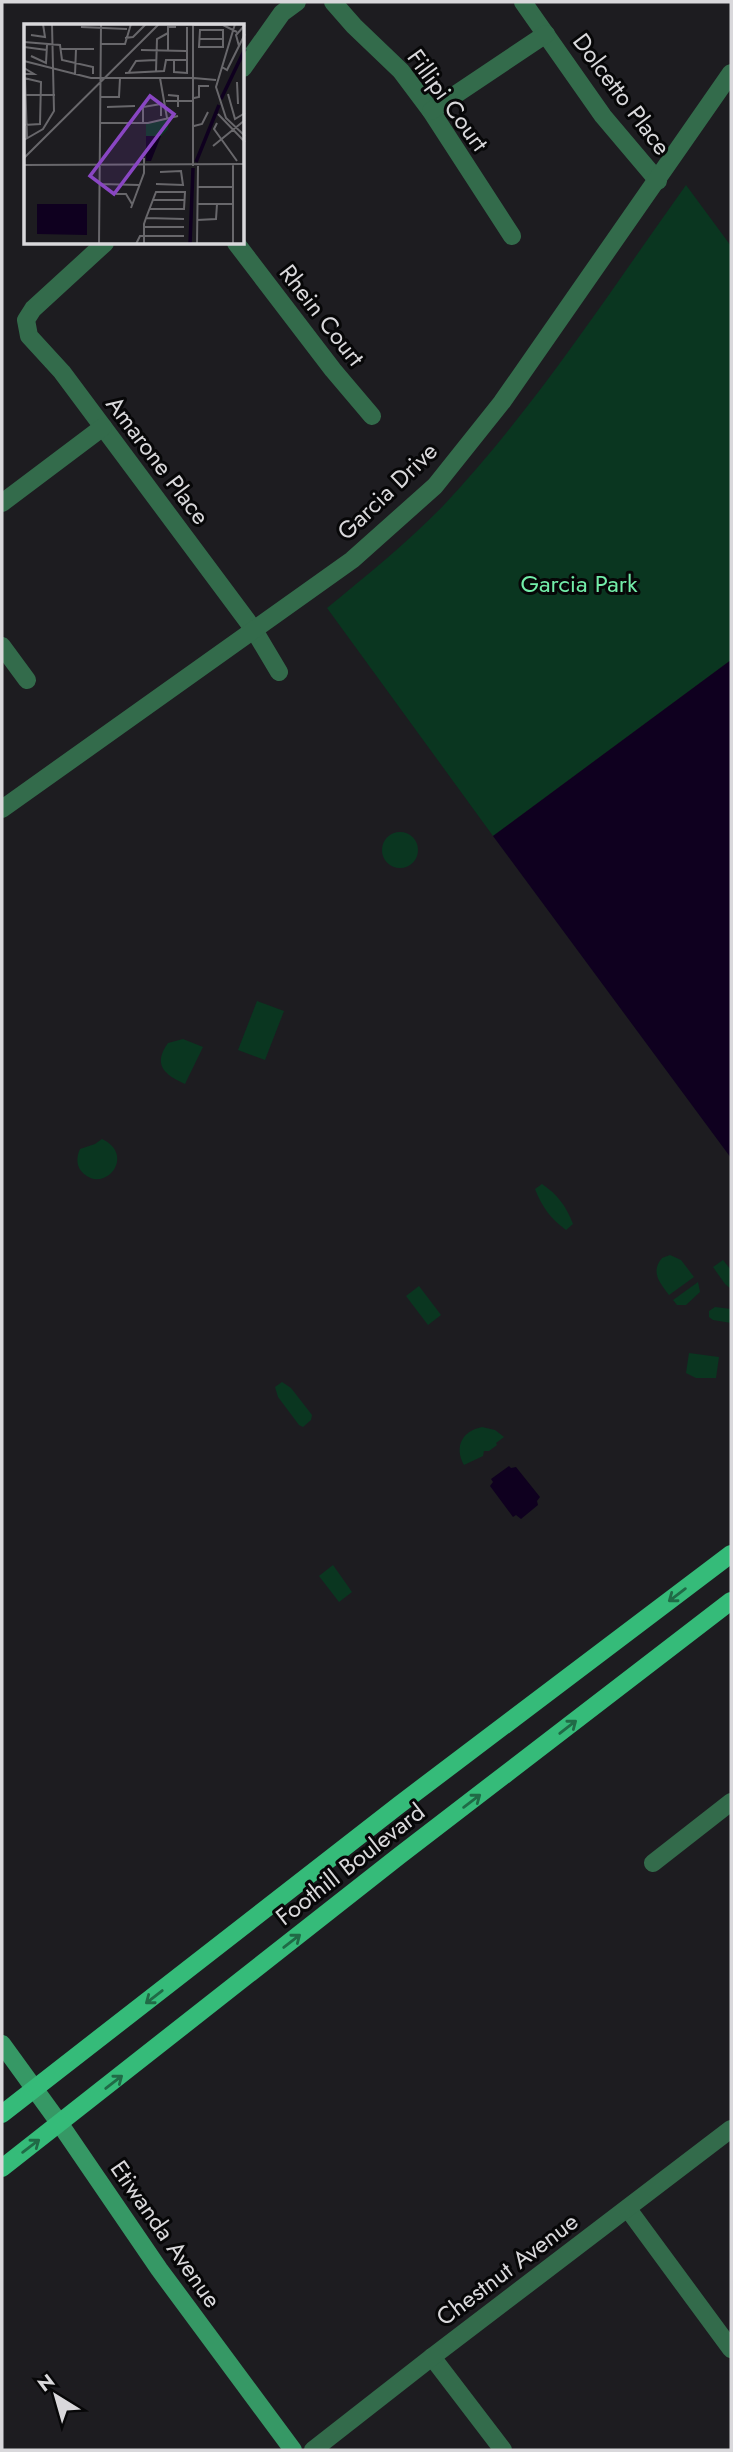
<svg xmlns="http://www.w3.org/2000/svg" width="733" height="2452" font-family="Jost,sans-serif">
<style>
.green{fill:#0a3620}
.water{fill:#0f001f}
.lines{fill:none;stroke-linecap:round;stroke-linejoin:round}
.minor{stroke:#336b4b;stroke-width:18}
.secondary{stroke:#369865;stroke-width:18}
.primary{stroke:#35bb79;stroke-width:18}
.oneway{stroke:#206a46}
.labels{text-anchor:middle;dominant-baseline:central;stroke-width:6;stroke-linejoin:round;paint-order:stroke}
.street-label{font-size:24px;fill:#d9d8db;stroke:#070708}
.park-label{font-size:24px;fill:#73eda9;stroke:#070708}
.inset-river{fill:none;stroke:#0f001f;stroke-width:3.5}
.inset-road{fill:none;stroke:#68676b;stroke-width:2}
.view{fill:#8946c3;fill-opacity:0.15;stroke:#8946c3;stroke-width:3.5}
.inset-edge{fill:none;stroke:#d9d8db;stroke-width:3.5}
</style>
<rect width="100%" height="100%" fill="#1d1c20"/>
<g class="green">
<path d="M 686,185 L 731,246 L 731,660 L 493,836 L 327,608 C 367,575 407,543 443,506 C 535,408 608,294 686,185 Z"/>
<circle cx="400" cy="850" r="18"/>
<polygon points="257,1001 284,1011 265,1060 238,1050"/>
<path d="M 183,1039 L 203,1047 L 185,1084 C 165,1075 152,1065 168,1043 Z"/>
<path d="M 102,1139 C 136,1155 106,1193 84,1174 C 76,1167 76,1158 80,1149 L 95,1144 Z"/>
<path d="M 542,1184 C 558,1195 566,1206 573,1224 L 566,1230 C 551,1219 542,1207 535,1189 Z"/>
<path d="M 670,1255 L 681,1260 L 694,1277 L 669,1295 C 660,1283 650,1272 662,1258 Z"/>
<polygon points="723,1260 731,1270 731,1289 725,1284 713,1267"/>
<polygon points="698,1282 700,1292 686,1305 677,1305 673,1300"/>
<polygon points="419,1286 441,1315 428,1325 406,1296"/>
<polygon points="715,1307 731,1309 731,1323 713,1320 709,1317 709,1311"/>
<polygon points="689,1353 719,1357 716,1378 696,1378 686,1373"/>
<polygon points="282,1382 291,1388 312,1415 311,1420 303,1427 299,1425 278,1397 275,1387"/>
<path d="M 482,1427 L 495,1430 L 504,1437 L 496,1443 L 497,1445 L 489,1451 L 484,1451 L 483,1456 L 464,1465 C 454,1447 462,1431 482,1427 Z"/>
<polygon points="333,1565 352,1592 339,1602 319,1576"/>
</g>
<g class="water">
<polygon points="731,660 731,1158 493,836"/>
<polygon points="509,1466 511,1468 516,1467 540,1497 537,1501 538,1505 521,1519 516,1515 513,1517 490,1486 493,1482 491,1479"/>
</g>
<g class="lines">
<g class="minor">
<polyline points="333,2 354,26 401,71 431,111 512,236"/>
<polyline points="523,2 603,116 658,181"/>
<polyline points="243,68 282,13 297,2"/>
<polyline points="431,111 546,34"/>
<polyline points="105,243 33,309 26,320 29,336 62,372 103,427 254,630 279,672"/>
<polyline points="236,243 333,370 372,416"/>
<polyline points="2,503 103,427"/>
<polyline points="2,646 27,680"/>
<polyline points="2,809 352,560 435,486 502,402 731,73"/>
<polyline points="653,1863 731,1802"/>
<polyline points="628,2209 731,2349"/>
<polyline points="432,2357 503,2450"/>
<polyline points="313,2450 432,2357 731,2129"/>
</g>
<polyline class="secondary" points="2,2044 60,2124 159,2269 293,2450"/>
<g class="primary">
<polyline points="2,2114 399,1805 731,1554"/>
<polyline points="2,2168 399,1856 731,1601"/>
</g>
</g>
<defs><path id="oneway-shaft" d="M-6 0H5M1.5-3L5.5 0L1.5 3" fill="none" stroke-width="1.6" stroke-linecap="round" stroke-linejoin="round" transform="scale(1.75)"/></defs>
<g class="oneway">
<use href="#oneway-shaft" transform="translate(677 1595) rotate(143)"/>
<use href="#oneway-shaft" transform="translate(568 1727) rotate(-38)"/>
<use href="#oneway-shaft" transform="translate(472 1801) rotate(-37)"/>
<use href="#oneway-shaft" transform="translate(292 1941) rotate(-38)"/>
<use href="#oneway-shaft" transform="translate(154 1997) rotate(142)"/>
<use href="#oneway-shaft" transform="translate(114 2082) rotate(-38)"/>
<use href="#oneway-shaft" transform="translate(31 2146) rotate(-37)"/>
</g>
<g class="labels">
<g class="street-label">
<text transform="translate(622 94) rotate(53)">Dolcetto Place</text>
<text transform="translate(448 100) rotate(54)">Fillipi Court</text>
<text transform="translate(322 315) rotate(52)">Rhein Court</text>
<text transform="translate(158 460) rotate(53)">Amarone Place</text>
<text transform="translate(387 491) rotate(-44)">Garcia Drive</text>
<text transform="translate(350 1864) rotate(-38)">Foothill Boulevard</text>
<text transform="translate(166 2234) rotate(55)">Etiwanda Avenue</text>
<text transform="translate(507 2269) rotate(-37)">Chestnut Avenue</text>
</g>
<g class="park-label">
<text x="579" y="583">Garcia Park</text>
</g>
</g>
<g transform="translate(24 24)">
<rect width="220" height="220" fill="#1d1c20"/>
<path d="M 144,95 L 144,105 L 137,112 L 122,112 L 122,100 Z" fill="#0a3620"/>
<path d="M 122,112 L 137,112 L 127,137 L 122,137 ZM 63,180 L 63,211 L 13,210 L 13,180 Z" fill="#0f001f"/>
<path class="inset-river" d="M 197,75 L 221,25M 172,138 L 195,81M 166,220 L 169,144"/>
<path class="inset-road" d="M 211,0 L 192,63 L 202,94 L 221,112M 170,1 L 199,1 L 213,8M 57,3 L 103,5M 7,11 L 21,13 L 19,0M 101,14 L 109,13 L 122,0M 175,15 L 199,15M 0,18 L 36,21 L 38,36 L 69,43 L 69,50M 77,20 L 101,20 L 107,0M 215,22 L 212,11 L 221,1M 0,23 L 23,26M 174,23 L 200,23M 175,23 L 176,6 L 199,6 L 199,23M 36,25 L 70,25M 117,26 L 162,27M 144,27 L 144,3 L 152,3M 7,32 L 22,39 L 23,21M 150,36 L 150,48 L 163,49 L 163,3M 0,37 L 67,54 L 169,54M 198,43 L 203,46 L 221,10M 0,44 L 10,50 L 0,50M 132,47 L 133,15 L 144,9M 105,48 L 112,37 L 132,36M 101,49 L 140,47 L 142,36 L 163,36M 51,51 L 52,25M 0,54 L 17,58 L 16,100 L 0,101M 1,54 L 3,115M 136,54 L 143,94M 170,54 L 192,56M 213,58 L 214,80M 204,70 L 211,95 L 221,89M 1,71 L 31,71M 144,71 L 154,72 L 154,83M 77,73 L 95,73 L 96,54M 170,74 L 175,73 L 175,62 L 185,62M 142,77 L 169,77M 83,83 L 111,82M 194,90 L 221,118M 76,99 L 124,99 L 154,92M 193,99 L 190,105 L 213,137M 119,100 L 119,83 L 137,80 L 137,92M 170,102 L 178,100 L 184,88M 0,116 L 19,105 L 30,87 L 28,0M 189,122 L 221,96M 0,134 L 135,0M 0,141 L 221,140M 169,142 L 169,0M 76,160 L 115,161M 132,160 L 159,161 L 157,147 L 136,148M 174,163 L 209,163M 92,170 L 102,170 L 108,180M 129,176 L 161,176M 174,180 L 209,180M 107,184 L 120,149 L 120,134M 122,194 L 160,195M 173,196 L 192,195 L 193,180M 120,203 L 160,203M 75,220 L 77,0M 112,220 L 116,212 L 160,212M 120,220 L 120,200 L 122,194 L 132,168 L 161,168 L 160,185 L 126,185M 128,220 L 155,220M 173,220 L 174,142M 209,220 L 209,140"/>
<path class="view" d="M 126,72 L 150,90 L 90,170 L 66,152 Z"/>
<rect width="220" height="220" class="inset-edge"/>
</g>
<rect width="733" height="2452" fill="none" stroke="#d9d8db" stroke-width="7"/>
<g transform="translate(56 2396) rotate(323)" stroke="#070708" stroke-width="5" paint-order="stroke">
<path d="M0-5L12 26L0 18L-12 26Z" fill="#d9d8db"/>
<text y="-10" font-size="19" font-weight="bold" text-anchor="middle" fill="#d9d8db">N</text>
</g>
</svg>
